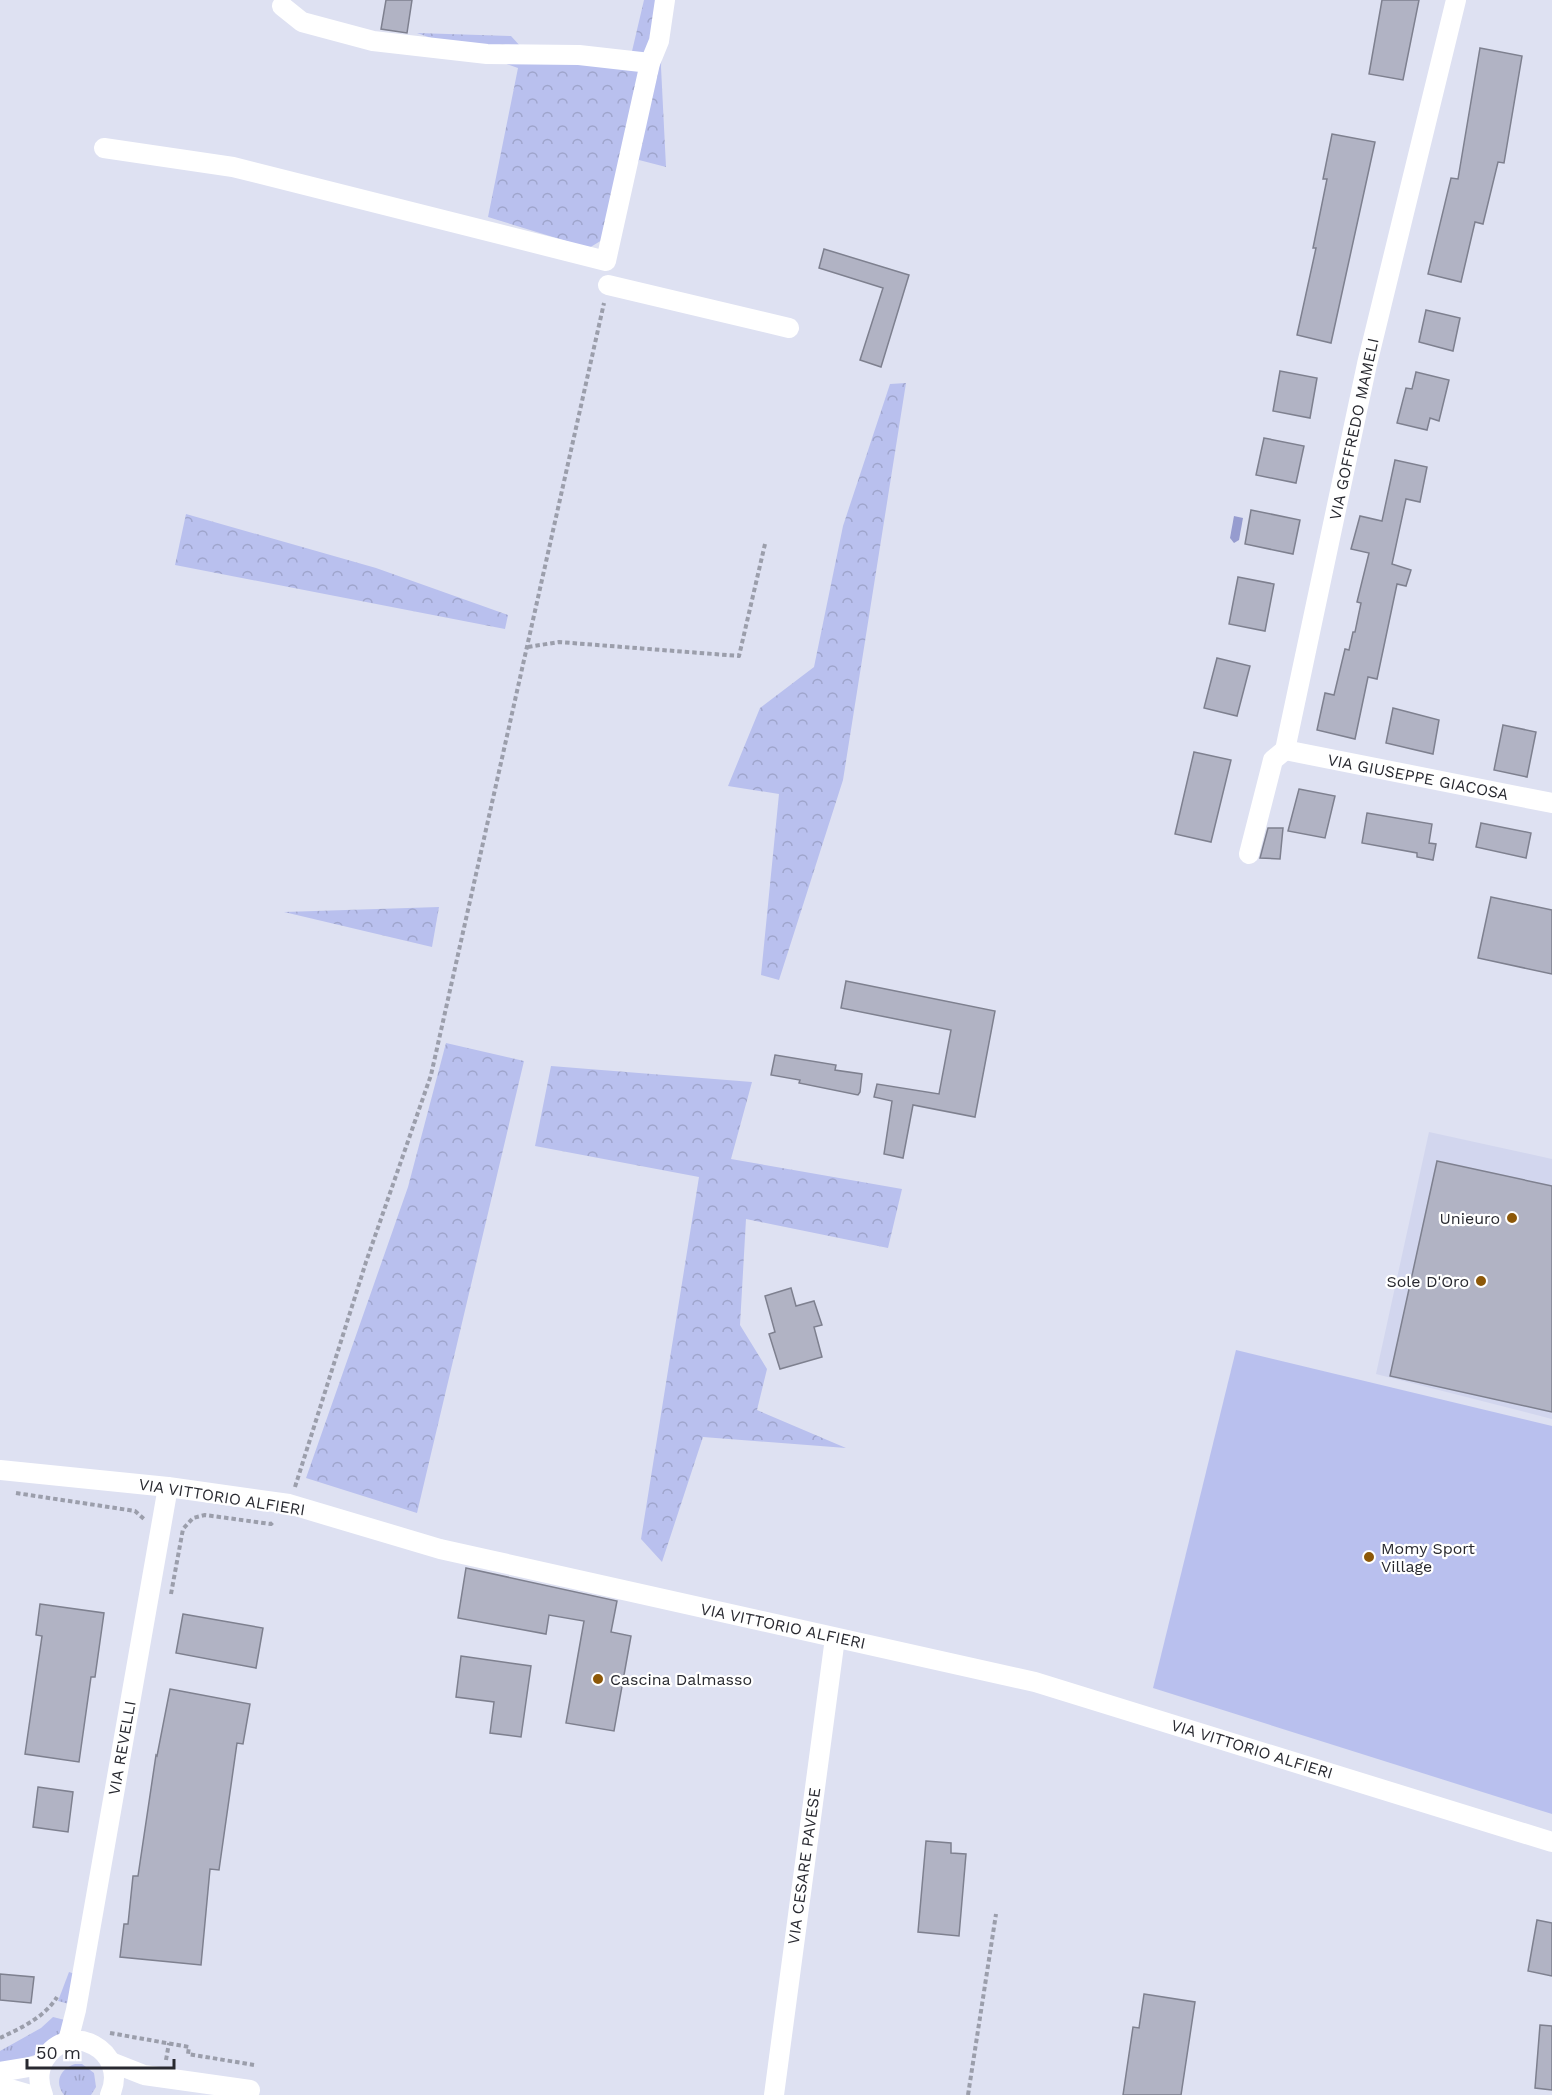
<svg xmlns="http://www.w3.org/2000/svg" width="1552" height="2095" font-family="'Work Sans',sans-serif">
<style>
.built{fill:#d2d6ee}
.grass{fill:url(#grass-tufts)}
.forest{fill:url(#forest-crowns)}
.pitch{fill:#b9c0ee}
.water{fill:#969ccf}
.building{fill:#b1b3c4;stroke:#7e808f;stroke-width:1.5}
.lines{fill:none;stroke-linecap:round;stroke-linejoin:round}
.path{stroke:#9b9eab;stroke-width:4;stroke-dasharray:4.5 3;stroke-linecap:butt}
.minor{stroke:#fff;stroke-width:20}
.poi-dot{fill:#8d5808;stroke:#fff;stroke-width:2}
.labels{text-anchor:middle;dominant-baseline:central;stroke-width:4.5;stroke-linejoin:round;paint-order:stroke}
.street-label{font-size:16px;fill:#282930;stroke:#fff}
.poi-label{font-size:16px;fill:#282930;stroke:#fff;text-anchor:end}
</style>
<defs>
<pattern id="grass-tufts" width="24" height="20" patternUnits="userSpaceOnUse" patternTransform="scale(1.5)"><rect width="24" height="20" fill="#b9c0ee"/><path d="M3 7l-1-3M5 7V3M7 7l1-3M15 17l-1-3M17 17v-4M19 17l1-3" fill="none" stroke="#9fa5cc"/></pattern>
<pattern id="forest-crowns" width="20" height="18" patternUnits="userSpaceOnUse" patternTransform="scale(1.5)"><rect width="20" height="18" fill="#b9c0ee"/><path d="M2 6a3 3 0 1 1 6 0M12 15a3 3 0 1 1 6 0" fill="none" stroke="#9fa5cc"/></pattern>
</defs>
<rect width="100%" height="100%" fill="#dee1f2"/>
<polygon class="built" points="1429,1132 1552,1159 1552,1419 1376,1374"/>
<g class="grass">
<polygon points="69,1972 75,1974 69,2004 58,2001"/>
<path d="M 53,2017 L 65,2020 C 62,2027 60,2036 55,2042 C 41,2057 19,2059 0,2063 L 0,2051 L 41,2028 Z"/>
<path d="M 75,2064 L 82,2064 L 94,2073 L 96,2087 L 91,2095 L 64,2095 C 54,2082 60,2069 75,2064 Z"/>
</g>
<g class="forest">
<polygon points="644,0 664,0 661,67 666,167 639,160 602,240 589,248 488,217 518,68 417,33 511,36 532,59 629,64"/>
<polygon points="906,383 843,780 779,980 761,975 779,794 728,786 760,708 814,667 843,526 890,384"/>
<polygon points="186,514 376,568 508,615 505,629 175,565"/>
<polygon points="439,907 432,947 284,912"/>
<polygon points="446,1043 524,1061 417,1513 306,1478 408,1187"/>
<polygon points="551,1066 752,1082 731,1159 902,1189 888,1248 746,1219 740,1325 767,1369 757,1410 846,1448 703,1437 662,1562 641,1539 699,1177 535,1146"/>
</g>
<polygon class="pitch" points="1236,1350 1552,1426 1552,1814 1153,1688"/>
<polygon class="water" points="1234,516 1243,518 1239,540 1234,543 1230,538"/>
<g class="building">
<polygon points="386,0 412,0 407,33 381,29"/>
<polygon points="1382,0 1419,0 1403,80 1369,74"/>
<polygon points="1480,48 1522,56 1504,163 1498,162 1483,224 1475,222 1461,282 1428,274 1451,178 1458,179"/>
<polygon points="1332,134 1375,142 1331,343 1297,335 1316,248 1313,248 1327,179 1323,179"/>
<polygon points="824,249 909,275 881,367 860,360 883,288 819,268"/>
<polygon points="1426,310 1460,318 1453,351 1419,342"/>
<polygon points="1280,371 1317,378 1310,418 1273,411"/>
<polygon points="1416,372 1449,380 1439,421 1430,418 1427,430 1397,423 1406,388 1412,389"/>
<polygon points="1264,438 1304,446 1296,483 1256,475"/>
<polygon points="1395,460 1427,467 1420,502 1406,499 1392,564 1411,570 1406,586 1397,584 1377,679 1368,677 1355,739 1317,730 1325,693 1334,695 1345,649 1349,650 1353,632 1355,632 1361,603 1357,602 1369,553 1351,549 1360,516 1382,521"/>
<polygon points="1251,510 1300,520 1293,554 1245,544"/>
<polygon points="1238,577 1274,584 1265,631 1229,624"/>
<polygon points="1217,658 1250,666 1237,716 1204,708"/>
<polygon points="1393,708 1439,720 1433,754 1386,743"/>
<polygon points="1503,725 1536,732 1527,777 1494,770"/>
<polygon points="1194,752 1231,760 1211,842 1175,834"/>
<polygon points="1299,789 1335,796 1325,838 1288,831"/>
<polygon points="1367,813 1432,824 1429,843 1436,844 1433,860 1417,857 1417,853 1362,843"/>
<polygon points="1481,823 1531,833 1526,858 1476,847"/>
<polygon points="1268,828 1283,828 1280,859 1260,858"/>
<polygon points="1491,897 1552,910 1552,974 1478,958"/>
<polygon points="846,981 995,1011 975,1117 913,1105 903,1158 884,1154 892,1101 874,1097 877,1084 939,1094 951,1030 841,1008"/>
<polygon points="775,1055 836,1065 835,1070 862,1074 860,1092 858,1095 799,1083 800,1080 771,1075"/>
<polygon points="1437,1161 1552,1186 1552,1412 1390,1376"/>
<polygon points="791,1288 796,1306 814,1301 822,1325 814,1327 822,1357 780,1369 769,1334 775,1332 765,1296"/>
<polygon points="466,1568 617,1601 611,1632 631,1636 614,1731 566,1723 584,1621 549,1615 546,1634 458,1618"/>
<polygon points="40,1604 104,1613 95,1677 91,1677 79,1762 25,1754 42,1636 36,1635"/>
<polygon points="183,1614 263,1628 256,1668 176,1653"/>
<polygon points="461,1656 531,1666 521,1737 490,1733 494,1702 456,1697"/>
<polygon points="170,1689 250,1704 243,1744 237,1743 219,1870 210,1869 201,1965 120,1957 124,1924 128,1924 133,1876 138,1876 156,1755 157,1756"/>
<polygon points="38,1787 73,1792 68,1832 33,1827"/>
<polygon points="926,1841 951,1843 951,1853 966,1854 959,1936 918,1932"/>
<polygon points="1537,1920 1552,1923 1552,1976 1528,1971"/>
<polygon points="0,1974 34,1977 31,2003 0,2000"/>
<polygon points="1144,1994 1195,2002 1181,2095 1123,2095 1133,2027 1139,2028"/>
<polygon points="1540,2025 1552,2026 1552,2090 1535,2088"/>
</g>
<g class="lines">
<g class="path">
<polyline points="528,647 559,642 739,656 765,544"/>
<polyline points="295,1487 366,1262 431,1075 604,303"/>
<polyline points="16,1493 135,1511 144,1519"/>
<polyline points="171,1594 183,1529 193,1518 205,1515 271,1524 274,1521"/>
<polyline points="110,2033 189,2047 188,2054 254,2065"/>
<path d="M 0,2038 C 21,2028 45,2017 57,1997"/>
<polyline points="166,2060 169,2043"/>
<polyline points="968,2095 996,1914"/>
</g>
<g class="minor">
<polyline points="282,6 302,22 373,41 487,54 579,55 650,63"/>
<polyline points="104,148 233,167 606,261 650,63 659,41 665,0"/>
<polyline points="608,285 789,328"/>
<polyline points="1285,750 1552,803"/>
<polyline points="1249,854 1273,760 1285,750 1367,364 1456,0"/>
<polyline points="0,1470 168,1487 289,1504 440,1549 494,1561 1035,1682 1552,1842"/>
<polyline points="68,2041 76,2010 168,1487"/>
<polyline points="111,2062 144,2075 250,2090"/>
<polyline points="0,2072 41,2065"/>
<polyline points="0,2086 31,2095"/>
<path d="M 43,2095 C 38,2083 38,2071 44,2060 C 69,2018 130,2051 110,2095"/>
<polyline points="774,2095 835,1638"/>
</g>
</g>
<g class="poi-dot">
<circle cx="1512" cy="1218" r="6"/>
<circle cx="1481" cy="1281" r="6"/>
<circle cx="1369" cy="1557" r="6"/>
<circle cx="598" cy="1679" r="6"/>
</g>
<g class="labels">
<g class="street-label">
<text transform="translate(1354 429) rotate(-78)">VIA GOFFREDO MAMELI</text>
<text transform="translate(1418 777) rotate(11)">VIA GIUSEPPE GIACOSA</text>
<text transform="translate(222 1497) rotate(9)">VIA VITTORIO ALFIERI</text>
<text transform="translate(783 1626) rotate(12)">VIA VITTORIO ALFIERI</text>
<text transform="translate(122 1748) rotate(-80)">VIA REVELLI</text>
<text transform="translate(1252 1749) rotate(17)">VIA VITTORIO ALFIERI</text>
<text transform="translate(804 1866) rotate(-82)">VIA CESARE PAVESE</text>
</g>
<g class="poi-label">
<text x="1500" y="1218">Unieuro</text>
<text x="1469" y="1281">Sole D'Oro</text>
<text x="1381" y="1548" text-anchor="start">Momy Sport<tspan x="1381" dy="18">Village</tspan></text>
<text x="610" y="1679" text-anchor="start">Cascina Dalmasso</text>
</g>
</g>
<path d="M27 2059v9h147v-9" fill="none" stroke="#282930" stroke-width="3"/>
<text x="36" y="2059" font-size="18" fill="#282930" stroke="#ffffff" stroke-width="4.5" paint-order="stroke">50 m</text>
</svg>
